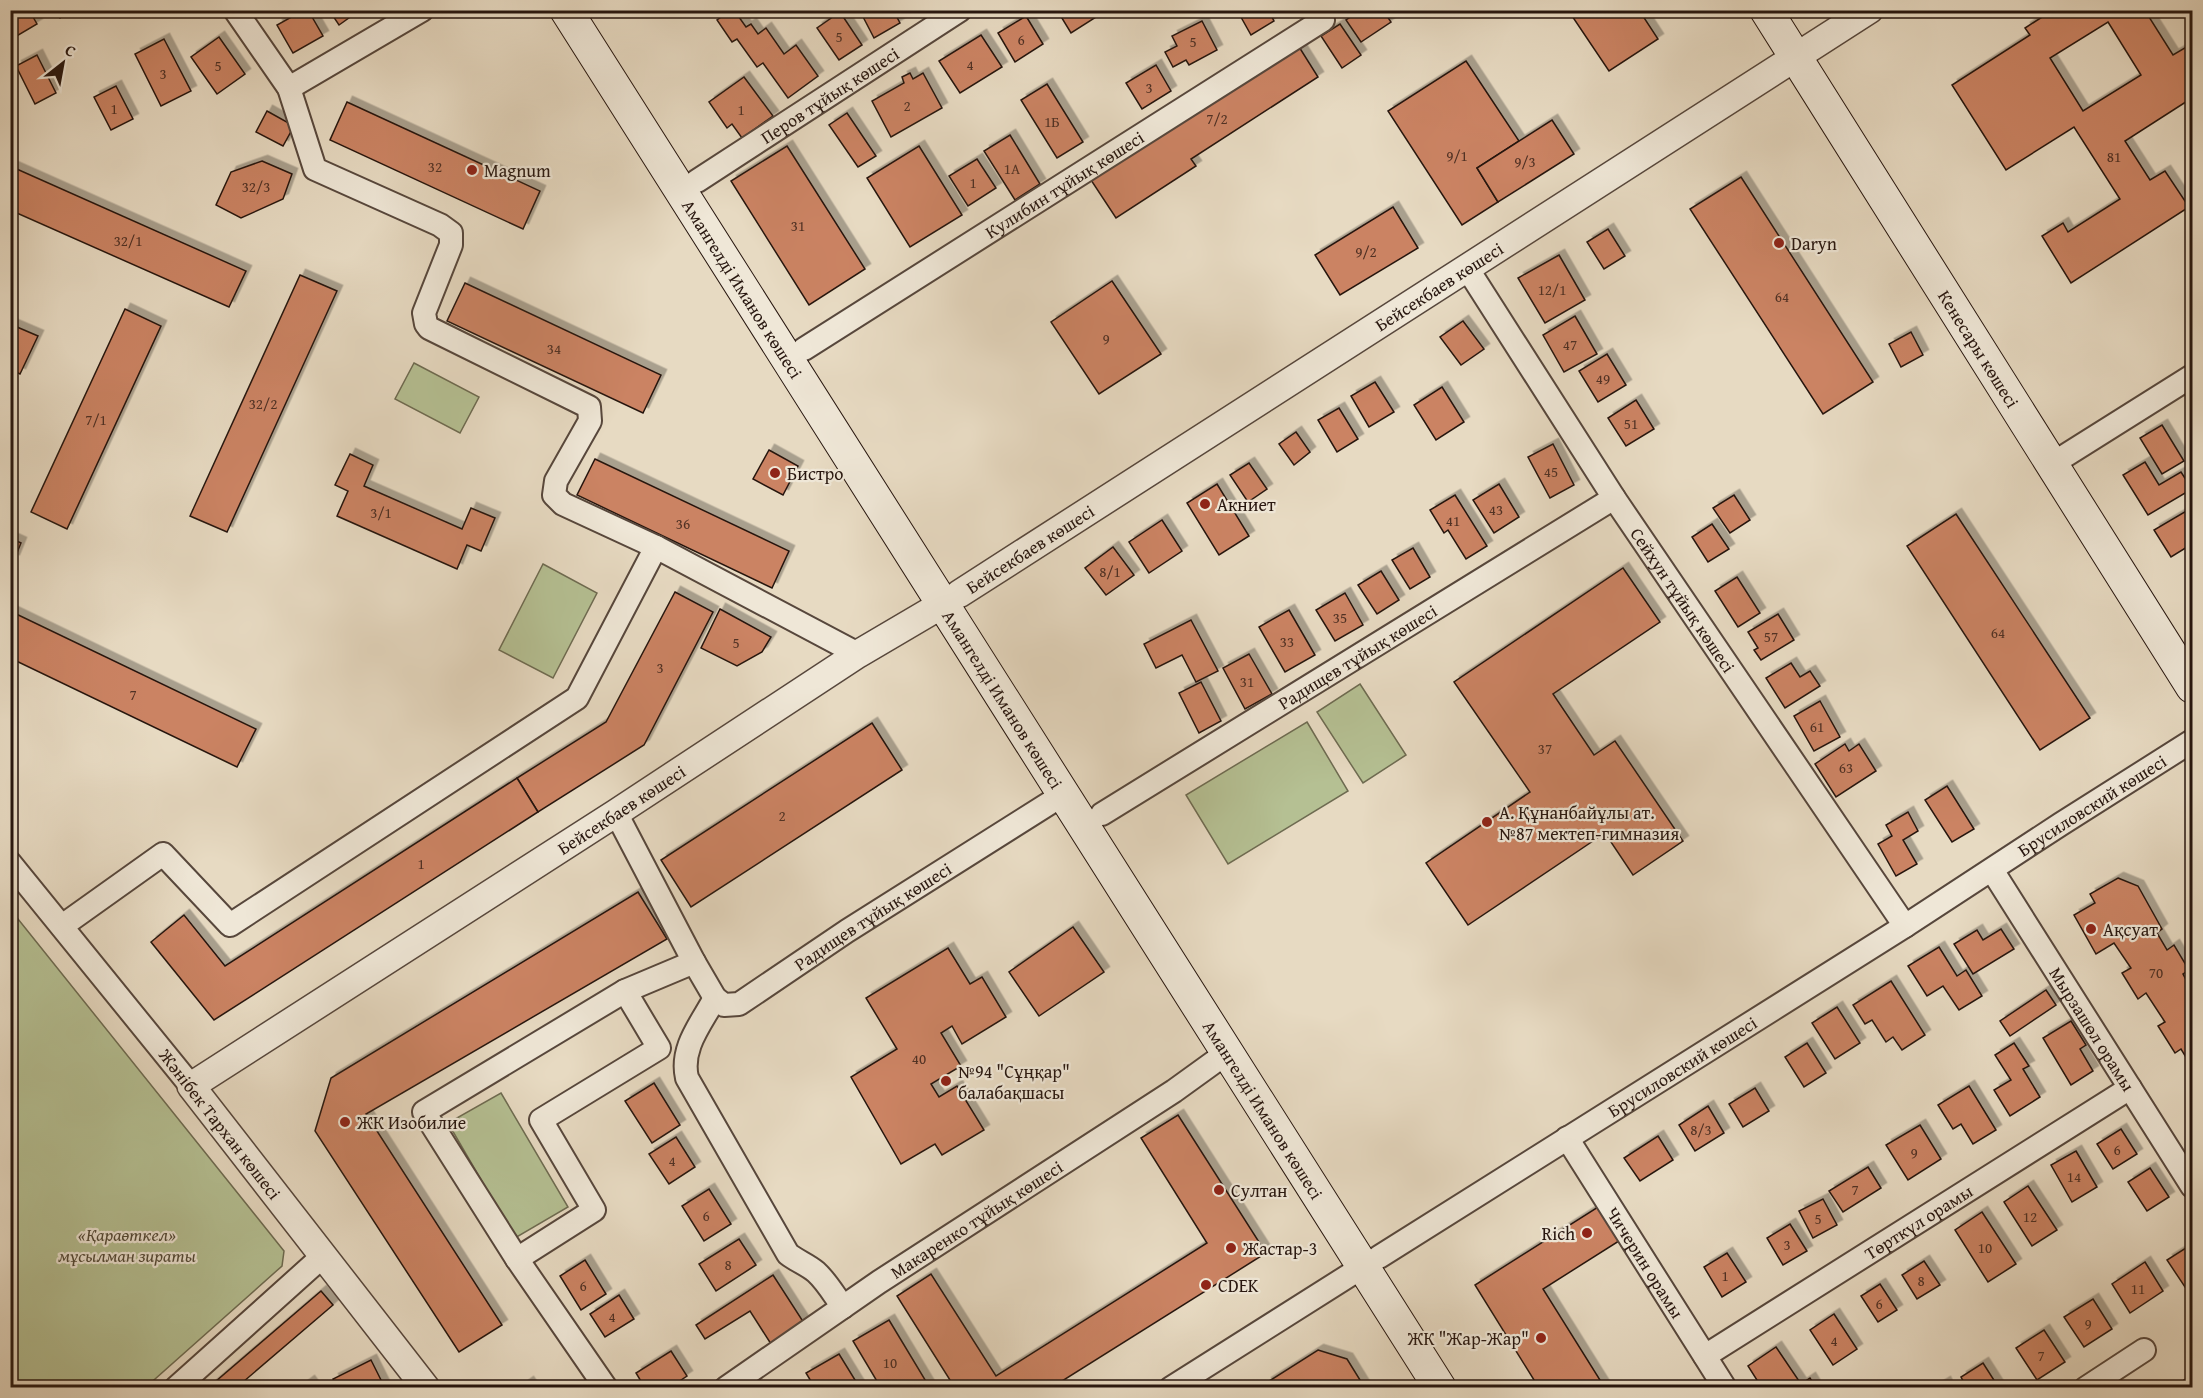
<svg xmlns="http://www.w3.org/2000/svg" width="2203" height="1398" font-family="'Gentium Book Plus',serif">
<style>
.green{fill:#b5c093;stroke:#6e6b51;stroke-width:1.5}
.building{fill:#cb8363;stroke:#27160f;stroke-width:1.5;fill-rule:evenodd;filter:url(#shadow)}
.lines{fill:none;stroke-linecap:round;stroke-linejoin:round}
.minor-casing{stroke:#57473c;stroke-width:26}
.tertiary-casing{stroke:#57473c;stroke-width:30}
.secondary-casing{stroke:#27160f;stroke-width:34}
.minor{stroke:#efe7d7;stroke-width:22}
.tertiary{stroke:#efe7d7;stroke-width:27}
.secondary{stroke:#efe7d7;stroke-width:32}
.poi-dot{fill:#8f2418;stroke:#efe7d7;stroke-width:2}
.labels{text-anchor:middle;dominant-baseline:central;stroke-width:4.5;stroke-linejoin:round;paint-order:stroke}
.number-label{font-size:15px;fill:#503124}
.street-label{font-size:18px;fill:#27160f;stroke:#efe7d7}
.poi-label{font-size:18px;fill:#27160f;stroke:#efe7d7;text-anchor:start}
.park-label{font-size:18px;font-style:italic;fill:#524937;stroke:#efe7d7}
</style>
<defs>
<filter id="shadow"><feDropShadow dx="5.5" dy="-5.5" stdDeviation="0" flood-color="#0004"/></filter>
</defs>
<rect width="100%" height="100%" fill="#e7dac2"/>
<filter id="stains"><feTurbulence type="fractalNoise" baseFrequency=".00333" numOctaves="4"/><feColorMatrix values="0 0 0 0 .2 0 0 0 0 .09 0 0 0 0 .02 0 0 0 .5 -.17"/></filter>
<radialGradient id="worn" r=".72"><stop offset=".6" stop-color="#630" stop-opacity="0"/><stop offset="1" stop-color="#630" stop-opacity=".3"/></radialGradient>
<g class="green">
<polygon points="414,363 479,397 460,433 395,399"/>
<polygon points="543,564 597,593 553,678 499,650"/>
<polygon points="1360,684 1406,755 1363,783 1317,712"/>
<polygon points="1307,722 1348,791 1228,864 1186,795"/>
<polygon points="10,909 284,1251 282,1266 146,1387 11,1387"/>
<polygon points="501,1093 568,1207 515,1238 448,1123"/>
</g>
<g class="building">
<polygon points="10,10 29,10 37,24 10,40"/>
<polygon points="55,10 72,10 60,18"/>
<polygon points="304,10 308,10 323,36 293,53 277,25"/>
<polygon points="329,10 360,10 339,25"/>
<polygon points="731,10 734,10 746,27 751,24 758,34 766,28 784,54 796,45 818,76 788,98 763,63 757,67 737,39 732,42 717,20"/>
<polygon points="893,10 900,23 874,38 860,11"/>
<polygon points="1057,10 1103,10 1104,12 1071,33"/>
<polygon points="1237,10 1268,10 1274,21 1251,35"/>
<polygon points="1361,10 1383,10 1391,22 1361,42 1346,20"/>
<polygon points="1568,10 1639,10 1658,39 1609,71"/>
<path d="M 2053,10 L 2159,10 L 2149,17 L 2173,55 L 2188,46 L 2192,54 L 2192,98 L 2125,141 L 2150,180 L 2165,171 L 2189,207 L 2071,283 L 2042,236 L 2063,223 L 2068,232 L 2120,199 L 2074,127 L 2006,170 L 1952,85 L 2030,35 L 2025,28 ZM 2108,22 L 2141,75 L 2083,111 L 2050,58 Z"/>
<polygon points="840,12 862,45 839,60 817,28"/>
<polygon points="1026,16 1043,44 1015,62 998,33"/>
<polygon points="1202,21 1217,50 1189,65 1186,60 1173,67 1165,52 1177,46 1172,36"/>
<polygon points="1340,24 1361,55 1342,68 1321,36"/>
<polygon points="981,35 1002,67 960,93 939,61"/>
<polygon points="219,37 245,74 217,94 191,57"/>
<polygon points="164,39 191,91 161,106 135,54"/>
<polygon points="1296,42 1318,77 1191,159 1196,166 1116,218 1089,177"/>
<polygon points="37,55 56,93 35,104 16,66"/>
<polygon points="1466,61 1519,141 1477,168 1498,202 1462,225 1388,111"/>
<polygon points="1156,65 1171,91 1142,109 1126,83"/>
<polygon points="910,73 913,79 923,73 942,108 891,137 872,101 904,83 902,77"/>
<polygon points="744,77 773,116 742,138 732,124 727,128 709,102"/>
<polygon points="1047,84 1083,142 1057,158 1021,100"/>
<polygon points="116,86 133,119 111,130 94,97"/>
<polygon points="347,102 540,191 523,229 330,140"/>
<polygon points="267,111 294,126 283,146 256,132"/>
<polygon points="847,113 876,156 858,167 829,125"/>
<polygon points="1552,120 1574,154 1498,202 1477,168"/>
<polygon points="1010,135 1040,184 1015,200 984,151"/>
<polygon points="787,146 865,269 809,305 731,181"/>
<polygon points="919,146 962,215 910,247 867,178"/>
<polygon points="977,159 996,188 968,206 949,176"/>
<polygon points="262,161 292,174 283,199 241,218 216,205 231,172"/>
<polygon points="10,166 246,271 229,307 10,210"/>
<polygon points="1741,177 1873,382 1823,414 1690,209"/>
<polygon points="1393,207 1418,248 1340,295 1315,255"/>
<polygon points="1608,229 1625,256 1604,269 1587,242"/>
<polygon points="1559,255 1585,300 1545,323 1518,278"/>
<polygon points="300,275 337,291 227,532 190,516"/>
<polygon points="1112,281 1161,354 1099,394 1051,322"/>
<polygon points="465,283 661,375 643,413 447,321"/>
<polygon points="125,309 161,326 67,529 31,512"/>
<polygon points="1575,316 1597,354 1564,372 1543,335"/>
<polygon points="1463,321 1484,349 1461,365 1440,337"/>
<polygon points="10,324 38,336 20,374 10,369"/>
<polygon points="1911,332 1923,355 1901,367 1889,344"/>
<polygon points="1607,354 1626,385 1598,402 1579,371"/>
<polygon points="1375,382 1394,412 1369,427 1351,396"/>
<polygon points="1442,387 1464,422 1436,440 1414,405"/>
<polygon points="1636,400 1654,429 1626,446 1608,418"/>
<polygon points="1339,408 1358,439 1337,452 1318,420"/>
<polygon points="2162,425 2184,461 2162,474 2140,438"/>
<polygon points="1296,432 1310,452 1294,465 1279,444"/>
<polygon points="1553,444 1574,485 1550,498 1528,457"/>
<polygon points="769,450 798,466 783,495 753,479"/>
<polygon points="350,454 373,465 364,486 462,529 471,508 495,518 481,551 467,545 457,569 337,516 348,491 335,485"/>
<polygon points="595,459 789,551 772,588 577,495"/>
<polygon points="2145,462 2159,485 2181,472 2192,489 2148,515 2123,475"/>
<polygon points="1249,463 1267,489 1248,502 1230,475"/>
<polygon points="1217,484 1249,536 1219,555 1187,503"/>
<polygon points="1499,484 1519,517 1494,533 1473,500"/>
<polygon points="1455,495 1487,546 1466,559 1448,530 1444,533 1430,510"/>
<polygon points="1734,495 1750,520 1730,533 1713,508"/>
<polygon points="2188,510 2192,517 2192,544 2171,557 2154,530"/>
<polygon points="1956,514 2090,718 2040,750 1907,546"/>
<polygon points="1162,520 1182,551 1149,573 1129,542"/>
<polygon points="1712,524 1729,549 1708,562 1692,537"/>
<polygon points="10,538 21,543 14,560 10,559"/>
<polygon points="1113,547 1134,575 1106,595 1085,568"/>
<polygon points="1413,548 1430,577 1410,589 1392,560"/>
<polygon points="1623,568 1660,622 1553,694 1594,755 1615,741 1683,841 1633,875 1605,833 1468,925 1426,863 1530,792 1454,682"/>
<polygon points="1381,571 1399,600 1377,614 1358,585"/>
<polygon points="1737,577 1760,613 1738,627 1715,591"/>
<polygon points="675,592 713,612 644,745 538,812 517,778 606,722"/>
<polygon points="1345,593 1363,625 1335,641 1316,610"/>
<polygon points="720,609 771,637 762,652 737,666 701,648"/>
<polygon points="1289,610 1315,655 1285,672 1259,627"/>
<polygon points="10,611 256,729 237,767 10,658"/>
<polygon points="1778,614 1794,640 1761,660 1754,650 1758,648 1748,632"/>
<polygon points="1191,620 1218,671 1196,682 1182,655 1156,668 1144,644"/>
<polygon points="1249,654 1272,694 1245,709 1223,668"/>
<polygon points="1791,663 1800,677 1810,671 1820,686 1785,708 1766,678"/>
<polygon points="1201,682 1221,721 1199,733 1179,693"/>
<polygon points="1820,701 1840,737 1814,751 1794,716"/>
<polygon points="872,723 902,770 691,907 661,860"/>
<polygon points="1845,744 1849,751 1859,744 1876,771 1836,797 1815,764"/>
<polygon points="517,778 538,812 214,1020 151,942 184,915 225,966"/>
<polygon points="1947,786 1974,829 1952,842 1925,800"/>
<polygon points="1908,812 1918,831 1903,840 1917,864 1896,876 1878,844 1892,836 1886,825"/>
<polygon points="2118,878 2138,886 2162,929 2157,933 2167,950 2174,945 2189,970 2183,974 2192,991 2192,1067 2181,1049 2175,1053 2158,1026 2165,1022 2146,993 2138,999 2122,973 2131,968 2114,943 2096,954 2074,915 2095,903 2090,894"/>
<polygon points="638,892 667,939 366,1114 502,1325 459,1352 315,1131 331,1078"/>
<polygon points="1073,927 1104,972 1039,1016 1009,972"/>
<polygon points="2001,929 2014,949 1973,974 1954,944 1977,930 1983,940"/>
<polygon points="1939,947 1957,976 1966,970 1982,996 1959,1010 1943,986 1927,996 1908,966"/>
<polygon points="948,948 970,984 982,977 1006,1017 962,1044 952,1026 941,1033 961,1066 931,1084 939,1097 957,1086 984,1130 942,1155 935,1144 901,1164 851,1077 897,1049 866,998"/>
<polygon points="1891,981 1925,1035 1902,1050 1893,1037 1886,1042 1872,1020 1865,1024 1853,1005"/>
<polygon points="2046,990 2056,1005 2010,1036 2000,1021"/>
<polygon points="1837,1007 1860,1043 1835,1059 1812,1023"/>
<polygon points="2071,1021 2086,1045 2080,1049 2093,1071 2071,1085 2043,1038"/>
<polygon points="1807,1043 1826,1073 1804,1087 1785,1057"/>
<polygon points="2014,1043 2029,1066 2023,1069 2040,1097 2010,1116 1994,1090 2011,1080 1995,1055"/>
<polygon points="654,1083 680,1125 652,1143 625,1101"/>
<polygon points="1969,1086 1996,1130 1973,1144 1961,1124 1953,1129 1938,1105"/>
<polygon points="1755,1088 1769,1111 1743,1127 1729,1104"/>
<polygon points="1708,1106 1724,1133 1695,1151 1679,1125"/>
<polygon points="1178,1115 1266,1253 1051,1388 955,1388 897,1296 931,1274 996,1376 1207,1243 1141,1138"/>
<polygon points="1920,1125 1941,1159 1908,1180 1886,1145"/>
<polygon points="2121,1129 2137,1154 2113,1169 2097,1144"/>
<polygon points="1658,1136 1673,1160 1640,1181 1624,1158"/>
<polygon points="676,1137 695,1167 669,1184 649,1154"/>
<polygon points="2076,1151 2097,1187 2072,1202 2051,1165"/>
<polygon points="1868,1167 1881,1188 1843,1212 1829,1191"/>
<polygon points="2150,1168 2169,1197 2147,1211 2128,1182"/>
<polygon points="2028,1186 2057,1230 2032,1246 2004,1202"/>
<polygon points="709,1189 731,1224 704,1241 682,1206"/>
<polygon points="1823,1199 1837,1225 1813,1238 1799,1211"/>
<polygon points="1598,1207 1619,1241 1543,1289 1605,1388 1539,1388 1475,1285"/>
<polygon points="1982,1212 2016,1264 1988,1282 1955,1230"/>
<polygon points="1790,1224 1807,1251 1783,1265 1767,1238"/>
<polygon points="739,1239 756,1265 716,1291 699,1264"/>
<polygon points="2192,1244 2192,1282 2185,1287 2167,1260"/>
<polygon points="1727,1253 1746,1282 1722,1297 1704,1267"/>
<polygon points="585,1260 606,1294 581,1310 560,1276"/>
<polygon points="1924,1261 1940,1285 1917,1299 1902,1275"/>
<polygon points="2145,1262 2163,1291 2130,1313 2112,1284"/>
<polygon points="773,1275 804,1323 771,1344 750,1311 705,1339 696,1325"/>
<polygon points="1880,1284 1897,1310 1878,1322 1861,1296"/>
<polygon points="321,1291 333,1305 236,1388 208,1388"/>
<polygon points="619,1295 634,1319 605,1337 590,1314"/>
<polygon points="2093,1299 2112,1329 2084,1347 2064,1317"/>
<polygon points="1834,1314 1857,1349 1833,1365 1810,1330"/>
<polygon points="889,1320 930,1388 903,1388 901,1383 894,1388 881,1388 853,1341"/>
<polygon points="2044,1330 2065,1362 2037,1380 2016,1348"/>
<polygon points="1776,1347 1801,1384 1810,1378 1816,1388 1762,1388 1748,1366"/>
<polygon points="1318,1350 1347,1359 1365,1388 1269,1388 1266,1383"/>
<polygon points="671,1351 687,1376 669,1388 645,1388 636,1373"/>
<polygon points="839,1354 860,1388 815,1388 806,1373"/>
<polygon points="371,1360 385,1388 338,1388 333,1379"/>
<polygon points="1983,1363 1999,1388 1967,1388 1961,1377"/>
<polygon points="2192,1376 2192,1388 2188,1388 2184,1380"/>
<polygon points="309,1381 314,1388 300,1388"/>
<polygon points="528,1382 532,1388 520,1388"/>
<polygon points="1945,1382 1948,1388 1935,1388"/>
</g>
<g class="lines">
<defs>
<g id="minor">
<polyline points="235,10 289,88 315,169 440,225 451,233 451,245 424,313 426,324 429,328 589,407 590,421 556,481 554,495 563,504 656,547"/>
<polyline points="289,88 422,10"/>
<path id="s1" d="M 697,181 L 960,10"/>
<path id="s2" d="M 1467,268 L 1614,498 L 1905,926"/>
<path id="s3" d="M 804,349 L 1323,20 L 1317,10"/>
<polyline points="2052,464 2192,376"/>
<path id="s4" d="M 1102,814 L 1614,498"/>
<polyline points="10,863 191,1086"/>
<path id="s5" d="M 1992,870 L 2192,1186"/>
<polyline points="62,926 163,854 230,925 577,698 656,547 858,654"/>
<path id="s6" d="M 694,962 L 715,998 L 724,1005 L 739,1004 L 847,931 L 1064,794"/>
<path d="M 715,998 C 701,1024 680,1048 687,1078 L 788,1254 C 797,1261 808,1265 816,1272 C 827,1282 834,1295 843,1307"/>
<path id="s7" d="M 1567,1138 L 1725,1388"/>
<path id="s8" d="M 1379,1257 L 1905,926 L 2061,824 L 2192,741"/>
<polyline points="517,1259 594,1210 541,1120 659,1048 625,991"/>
<path id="s9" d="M 1705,1356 L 2130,1088"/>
<polyline points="176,1388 323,1256"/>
<polyline points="606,1388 517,1259 424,1112 625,991 694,962 616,813"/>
<path id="s10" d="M 726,1388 L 879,1282 L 1174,1091 L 1228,1052"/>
<polyline points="1171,1388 1364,1266"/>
<polyline points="2086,1388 2144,1350"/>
</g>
<g id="tertiary">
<path id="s11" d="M 959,594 L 1869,10"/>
<path id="s12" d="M 426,1388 L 191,1086 L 616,813 L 858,654 L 943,604"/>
</g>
<g id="secondary">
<path id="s13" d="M 566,10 L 1440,1388"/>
<path id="s14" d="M 1766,10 L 2192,687"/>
</g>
</defs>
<use href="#minor" class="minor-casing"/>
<use href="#tertiary" class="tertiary-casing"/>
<use href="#secondary" class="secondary-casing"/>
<use href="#minor" class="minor"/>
<use href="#tertiary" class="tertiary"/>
<use href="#secondary" class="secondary"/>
</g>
<g class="poi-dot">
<circle cx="472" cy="170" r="6"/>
<circle cx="1779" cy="243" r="6"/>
<circle cx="775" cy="473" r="6"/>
<circle cx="1205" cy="504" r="6"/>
<circle cx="1487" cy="822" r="6"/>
<circle cx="2091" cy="929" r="6"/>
<circle cx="946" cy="1081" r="6"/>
<circle cx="345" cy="1122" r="6"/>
<circle cx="1219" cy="1190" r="6"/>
<circle cx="1587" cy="1233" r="6"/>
<circle cx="1231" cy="1248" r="6"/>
<circle cx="1206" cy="1285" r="6"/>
<circle cx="1541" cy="1338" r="6"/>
</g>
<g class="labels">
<g class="number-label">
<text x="839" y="36">5</text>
<text x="1021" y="39">6</text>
<text x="1193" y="41">5</text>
<text x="970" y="64">4</text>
<text x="218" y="65">5</text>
<text x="163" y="73">3</text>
<text x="1149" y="87">3</text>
<text x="907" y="105">2</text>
<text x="114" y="108">1</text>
<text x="741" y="109">1</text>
<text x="1217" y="118">7/2</text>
<text x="1052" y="121">1Б</text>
<text x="1457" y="155">9/1</text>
<text x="2114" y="156">81</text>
<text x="1525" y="161">9/3</text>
<text x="435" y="166">32</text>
<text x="1012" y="168">1А</text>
<text x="973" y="182">1</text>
<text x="256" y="186">32/3</text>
<text x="798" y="225">31</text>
<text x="128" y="240">32/1</text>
<text x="1366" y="251">9/2</text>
<text x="1552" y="289">12/1</text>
<text x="1782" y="296">64</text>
<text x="1106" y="338">9</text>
<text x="1570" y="344">47</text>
<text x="554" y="348">34</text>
<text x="1603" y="378">49</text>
<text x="263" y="403">32/2</text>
<text x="96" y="419">7/1</text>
<text x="1631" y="423">51</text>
<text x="1551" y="471">45</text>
<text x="1496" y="509">43</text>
<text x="381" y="512">3/1</text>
<text x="1453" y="520">41</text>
<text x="683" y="523">36</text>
<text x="1110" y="571">8/1</text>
<text x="1340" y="617">35</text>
<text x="1998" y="632">64</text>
<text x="1771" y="636">57</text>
<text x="1287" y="641">33</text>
<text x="736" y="642">5</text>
<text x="660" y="667">3</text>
<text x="1247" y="681">31</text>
<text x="133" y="694">7</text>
<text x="1817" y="726">61</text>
<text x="1545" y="748">37</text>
<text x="1846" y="767">63</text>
<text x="782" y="815">2</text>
<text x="421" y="863">1</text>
<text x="2156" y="972">70</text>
<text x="919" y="1058">40</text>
<text x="1701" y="1129">8/3</text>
<text x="2117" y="1149">6</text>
<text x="1914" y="1152">9</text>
<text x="672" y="1160">4</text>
<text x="2074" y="1176">14</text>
<text x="1855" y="1189">7</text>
<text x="706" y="1215">6</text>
<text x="2030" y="1216">12</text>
<text x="1818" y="1218">5</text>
<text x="1787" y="1244">3</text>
<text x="1985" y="1247">10</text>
<text x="728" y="1264">8</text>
<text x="1725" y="1275">1</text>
<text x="1921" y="1280">8</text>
<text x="583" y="1285">6</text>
<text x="2138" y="1288">11</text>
<text x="1879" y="1303">6</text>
<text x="612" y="1316">4</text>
<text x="2088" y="1323">9</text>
<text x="1834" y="1340">4</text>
<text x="2041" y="1355">7</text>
<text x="890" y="1362">10</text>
</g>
<g class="street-label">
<text stroke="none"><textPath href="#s1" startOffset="158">Перов тұйық көшесі</textPath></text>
<text stroke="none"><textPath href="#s3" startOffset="308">Кулибин тұйық көшесі</textPath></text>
<text stroke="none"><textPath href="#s11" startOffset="570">Бейсекбаев көшесі</textPath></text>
<text stroke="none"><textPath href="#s13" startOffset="330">Амангелді Иманов көшесі</textPath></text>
<text stroke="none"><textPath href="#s14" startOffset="400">Кенесары көшесі</textPath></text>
<text stroke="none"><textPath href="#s11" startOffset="84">Бейсекбаев көшесі</textPath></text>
<text stroke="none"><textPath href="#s2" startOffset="396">Сейхун тұйық көшесі</textPath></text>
<text stroke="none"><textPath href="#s4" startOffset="300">Радищев тұйық көшесі</textPath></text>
<text stroke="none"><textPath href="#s13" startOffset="816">Амангелді Иманов көшесі</textPath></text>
<text stroke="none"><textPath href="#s8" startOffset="844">Брусиловский көшесі</textPath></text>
<text stroke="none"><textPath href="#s12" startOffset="894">Бейсекбаев көшесі</textPath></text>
<text stroke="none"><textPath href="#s6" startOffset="228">Радищев тұйық көшесі</textPath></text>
<text stroke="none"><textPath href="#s5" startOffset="188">Мырзашөл орамы</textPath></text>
<text stroke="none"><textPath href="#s8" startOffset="358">Брусиловский көшесі</textPath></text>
<text stroke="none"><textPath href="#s13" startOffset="1302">Амангелді Иманов көшесі</textPath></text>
<text transform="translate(220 1124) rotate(52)">Жәнібек Тархан көшесі</text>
<text stroke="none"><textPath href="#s10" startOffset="302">Макаренко тұйық көшесі</textPath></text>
<text stroke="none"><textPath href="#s9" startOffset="252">Төрткүл орамы</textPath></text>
<text stroke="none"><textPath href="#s7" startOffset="147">Чичерин орамы</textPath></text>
</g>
<g class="poi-label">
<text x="484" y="170">Magnum</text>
<text x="1791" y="243">Daryn</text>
<text x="787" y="473">Бистро</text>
<text x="1217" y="504">Акниет</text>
<text x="1499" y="812">А. Құнанбайұлы ат.<tspan x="1499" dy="21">№87 мектеп-гимназия</tspan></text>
<text x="2103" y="929">Ақсуат</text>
<text x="958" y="1071">№94 "Сұңқар"<tspan x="958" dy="21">балабақшасы</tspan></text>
<text x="357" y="1122">ЖК Изобилие</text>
<text x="1231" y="1190">Султан</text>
<text x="1575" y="1233" text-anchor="end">Rich</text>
<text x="1243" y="1248">Жастар-3</text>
<text x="1218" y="1285">CDEK</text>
<text x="1529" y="1338" text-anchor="end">ЖК "Жар-Жар"</text>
</g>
<g class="park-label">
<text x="127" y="1234">«Қараөткел»<tspan x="127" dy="21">мұсылман зираты</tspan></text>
</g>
</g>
<rect width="2203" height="1398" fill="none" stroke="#e7dac2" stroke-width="36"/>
<rect x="12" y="12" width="2179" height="1374" fill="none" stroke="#27160f" stroke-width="3"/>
<rect x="18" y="18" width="2167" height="1362" fill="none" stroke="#27160f" stroke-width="1.5"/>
<g transform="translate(63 63) rotate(31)" stroke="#efe7d7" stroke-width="4.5" paint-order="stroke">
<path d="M0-4.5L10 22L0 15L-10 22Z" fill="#27160f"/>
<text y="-9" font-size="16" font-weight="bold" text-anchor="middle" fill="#27160f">С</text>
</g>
<rect width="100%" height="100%" filter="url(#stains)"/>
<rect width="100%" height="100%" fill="url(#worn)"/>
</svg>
